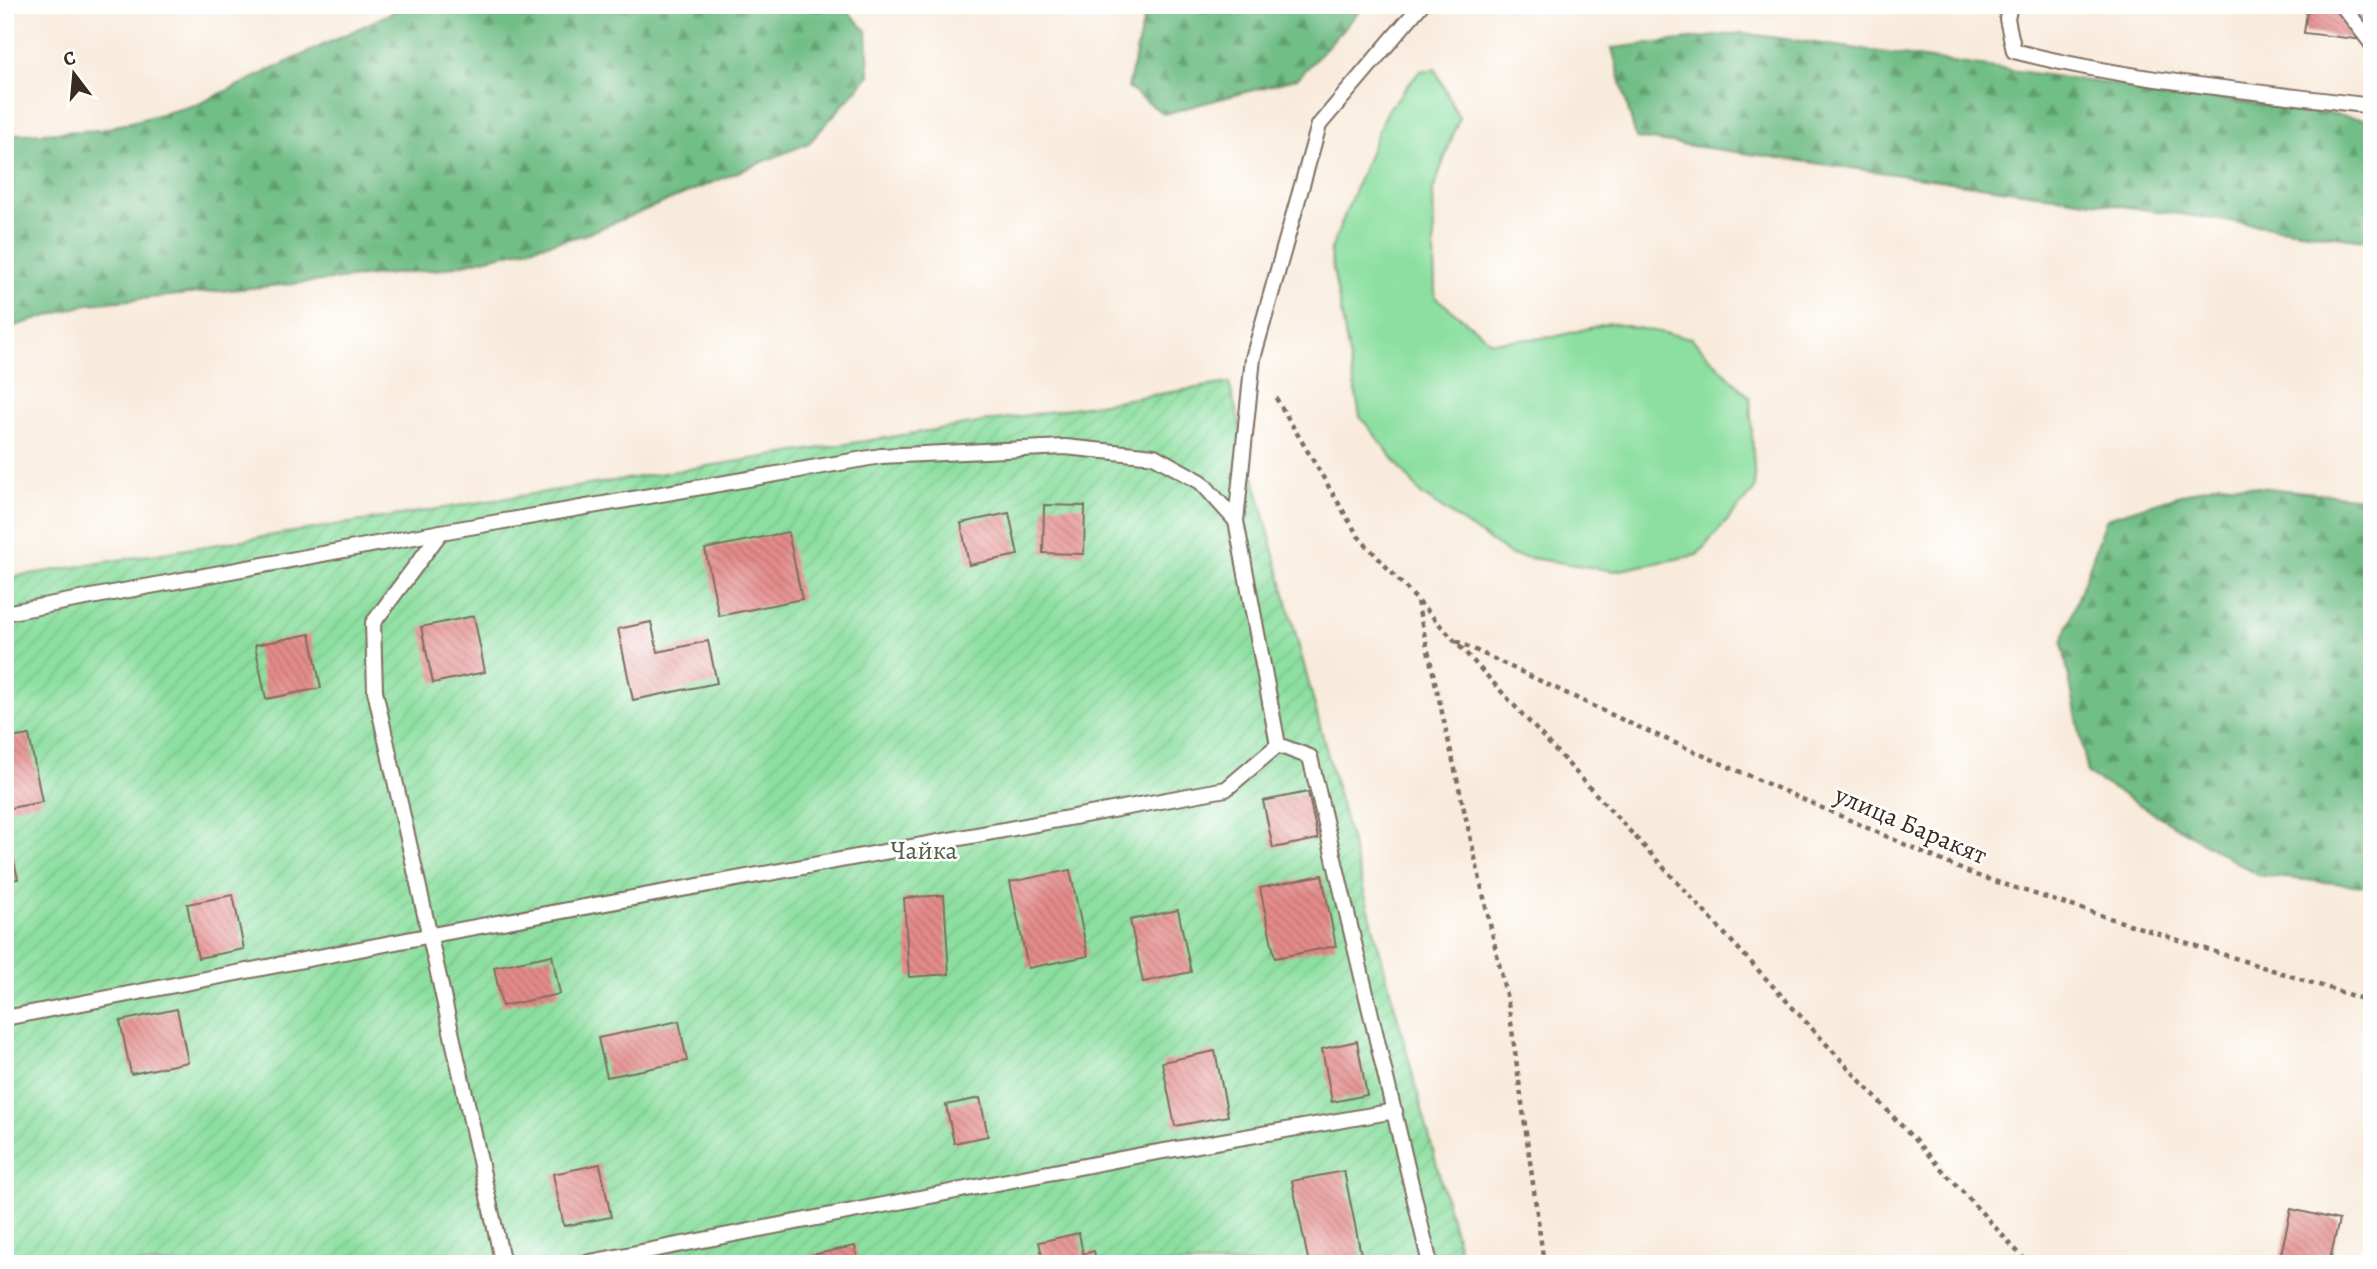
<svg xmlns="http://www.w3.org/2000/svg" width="2377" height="1269" font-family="Alegreya,serif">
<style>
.grass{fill:#8cdfa0;stroke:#64845f;stroke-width:2}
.forest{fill:url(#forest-firs);stroke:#567452;stroke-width:2}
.garden{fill:url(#garden-furrows);stroke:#64845f;stroke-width:2}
.building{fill:url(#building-back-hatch)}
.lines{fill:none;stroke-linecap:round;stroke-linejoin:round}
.service-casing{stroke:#7d6e60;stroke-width:18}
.path{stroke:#7d6e60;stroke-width:4.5;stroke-dasharray:5 5;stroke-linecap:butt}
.service{stroke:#fff;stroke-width:14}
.labels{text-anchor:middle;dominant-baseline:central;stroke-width:5;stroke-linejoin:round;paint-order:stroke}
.street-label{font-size:26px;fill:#3b2a1e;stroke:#fff}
.park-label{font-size:26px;fill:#536045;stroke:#fff}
</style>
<defs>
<pattern id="forest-firs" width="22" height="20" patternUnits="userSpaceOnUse" patternTransform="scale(1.75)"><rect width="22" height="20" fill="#71be86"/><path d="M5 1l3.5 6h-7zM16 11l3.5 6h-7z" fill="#5e9b6d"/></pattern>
<pattern id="garden-furrows" width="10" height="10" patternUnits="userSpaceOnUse" patternTransform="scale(1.75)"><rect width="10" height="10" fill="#8cdfa0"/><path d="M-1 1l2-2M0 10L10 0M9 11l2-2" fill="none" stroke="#7ac089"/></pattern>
<pattern id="building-back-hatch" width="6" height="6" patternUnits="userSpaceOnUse" patternTransform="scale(1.75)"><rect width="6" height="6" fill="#e48b8a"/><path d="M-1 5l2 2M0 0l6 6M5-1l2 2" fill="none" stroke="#ba7270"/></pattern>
</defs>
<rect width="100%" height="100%" fill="#fff"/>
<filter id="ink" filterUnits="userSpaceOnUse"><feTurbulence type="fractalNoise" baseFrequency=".0143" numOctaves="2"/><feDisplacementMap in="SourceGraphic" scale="14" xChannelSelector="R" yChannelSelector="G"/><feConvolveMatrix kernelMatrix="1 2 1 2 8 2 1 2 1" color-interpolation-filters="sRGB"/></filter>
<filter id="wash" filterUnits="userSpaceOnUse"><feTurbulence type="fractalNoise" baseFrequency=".00686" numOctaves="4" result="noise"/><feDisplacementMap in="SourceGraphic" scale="28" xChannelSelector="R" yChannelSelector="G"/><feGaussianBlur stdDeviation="1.57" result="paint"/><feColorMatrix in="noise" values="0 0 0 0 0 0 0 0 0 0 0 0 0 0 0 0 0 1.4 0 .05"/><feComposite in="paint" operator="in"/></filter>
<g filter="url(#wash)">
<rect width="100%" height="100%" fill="#f8ebdb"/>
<polygon class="grass" points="1435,69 1459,118 1433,190 1435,297 1492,342 1554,337 1610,323 1691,338 1750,398 1755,489 1697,555 1614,571 1511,555 1421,494 1360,416 1330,252 1386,112 1420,71"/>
<g class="forest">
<polygon points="408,5 841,5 867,31 869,76 809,143 584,235 442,269 88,304 5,329 5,135 101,130 199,104"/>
<polygon points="1147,5 1365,5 1298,78 1164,114 1128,88"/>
<polygon points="1742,33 2372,120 2372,241 1636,138 1612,48"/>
<polygon points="2220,483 2372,499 2372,887 2258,875 2088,774 2062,642 2107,518"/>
</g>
<polygon class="garden" points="1229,383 1463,1264 5,1264 5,578"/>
<g id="blocks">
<g class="building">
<polygon points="2308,5 2372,5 2372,41 2304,33"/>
<polygon points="1044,505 1085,506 1084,554 1043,553"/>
<polygon points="1009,513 1018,555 969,565 961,523"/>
<polygon points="788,532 802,599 719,616 705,549"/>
<polygon points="474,616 485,672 433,683 421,627"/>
<polygon points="651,622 658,652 708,641 717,683 633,700 618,629"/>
<polygon points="310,634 321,688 266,699 255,645"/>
<polygon points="29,735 42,802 5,809 5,739"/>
<polygon points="1308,792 1318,839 1273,848 1263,801"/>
<polygon points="10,845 18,879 5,881 5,846"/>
<polygon points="1070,870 1088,956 1028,968 1010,882"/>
<polygon points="1322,875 1336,946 1275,958 1260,888"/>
<polygon points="233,895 244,949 198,958 187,904"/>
<polygon points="944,895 949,974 909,977 904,898"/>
<polygon points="1178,910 1191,972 1143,982 1130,920"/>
<polygon points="552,955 560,994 502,1006 494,967"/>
<polygon points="177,1009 188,1062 131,1074 120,1021"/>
<polygon points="679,1021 687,1061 607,1077 598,1038"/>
<polygon points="1357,1041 1367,1095 1332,1102 1322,1049"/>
<polygon points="1215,1051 1228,1116 1175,1126 1162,1062"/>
<polygon points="980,1098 988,1136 954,1143 946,1105"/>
<polygon points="600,1164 611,1217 564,1226 553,1174"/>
<polygon points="1344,1171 1363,1264 1309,1264 1292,1181"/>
<polygon points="2291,1209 2339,1220 2329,1264 2279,1263"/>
<polygon points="1079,1233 1083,1254 1094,1251 1097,1264 1044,1264 1039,1242"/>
<polygon points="855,1246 859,1264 812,1264 811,1255"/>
</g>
</g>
</g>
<g filter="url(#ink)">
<use href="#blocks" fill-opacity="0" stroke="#7d6e60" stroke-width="2"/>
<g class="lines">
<defs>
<g id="service">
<polyline points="1421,5 1319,125 1253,358 1236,521 1278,745 1310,757 1430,1264"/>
<path d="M 2010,5 L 2007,19 L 2014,51 C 2130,81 2253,91 2372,106"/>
<polyline points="2342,5 2372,44"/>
<polyline points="441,532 373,623 375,691 503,1264"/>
<polyline points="5,613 441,532 881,456 1065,447 1154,456 1201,482 1236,521"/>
<polyline points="5,1018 432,935 1226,789 1278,745"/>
<polyline points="580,1264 1141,1155 1395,1111"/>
</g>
</defs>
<use href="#service" class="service-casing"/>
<g class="path">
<polyline points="1276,398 1358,536 2029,1264"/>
<polyline points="1417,602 1509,1008 1544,1264"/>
<polyline points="1456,641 1625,721 1972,874 2372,1002"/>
</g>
<use href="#service" class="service"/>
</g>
</g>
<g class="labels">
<g class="street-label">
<text transform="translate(1911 825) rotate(23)">улица Баракят</text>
</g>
<g class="park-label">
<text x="924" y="850">Чайка</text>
</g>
</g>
<rect width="2377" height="1269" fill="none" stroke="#fff" stroke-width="28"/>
<g transform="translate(74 74) rotate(344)" stroke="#ffffff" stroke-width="5" paint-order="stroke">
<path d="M0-5L12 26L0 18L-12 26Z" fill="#3b2a1e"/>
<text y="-10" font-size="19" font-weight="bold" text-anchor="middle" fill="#3b2a1e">С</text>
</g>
</svg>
